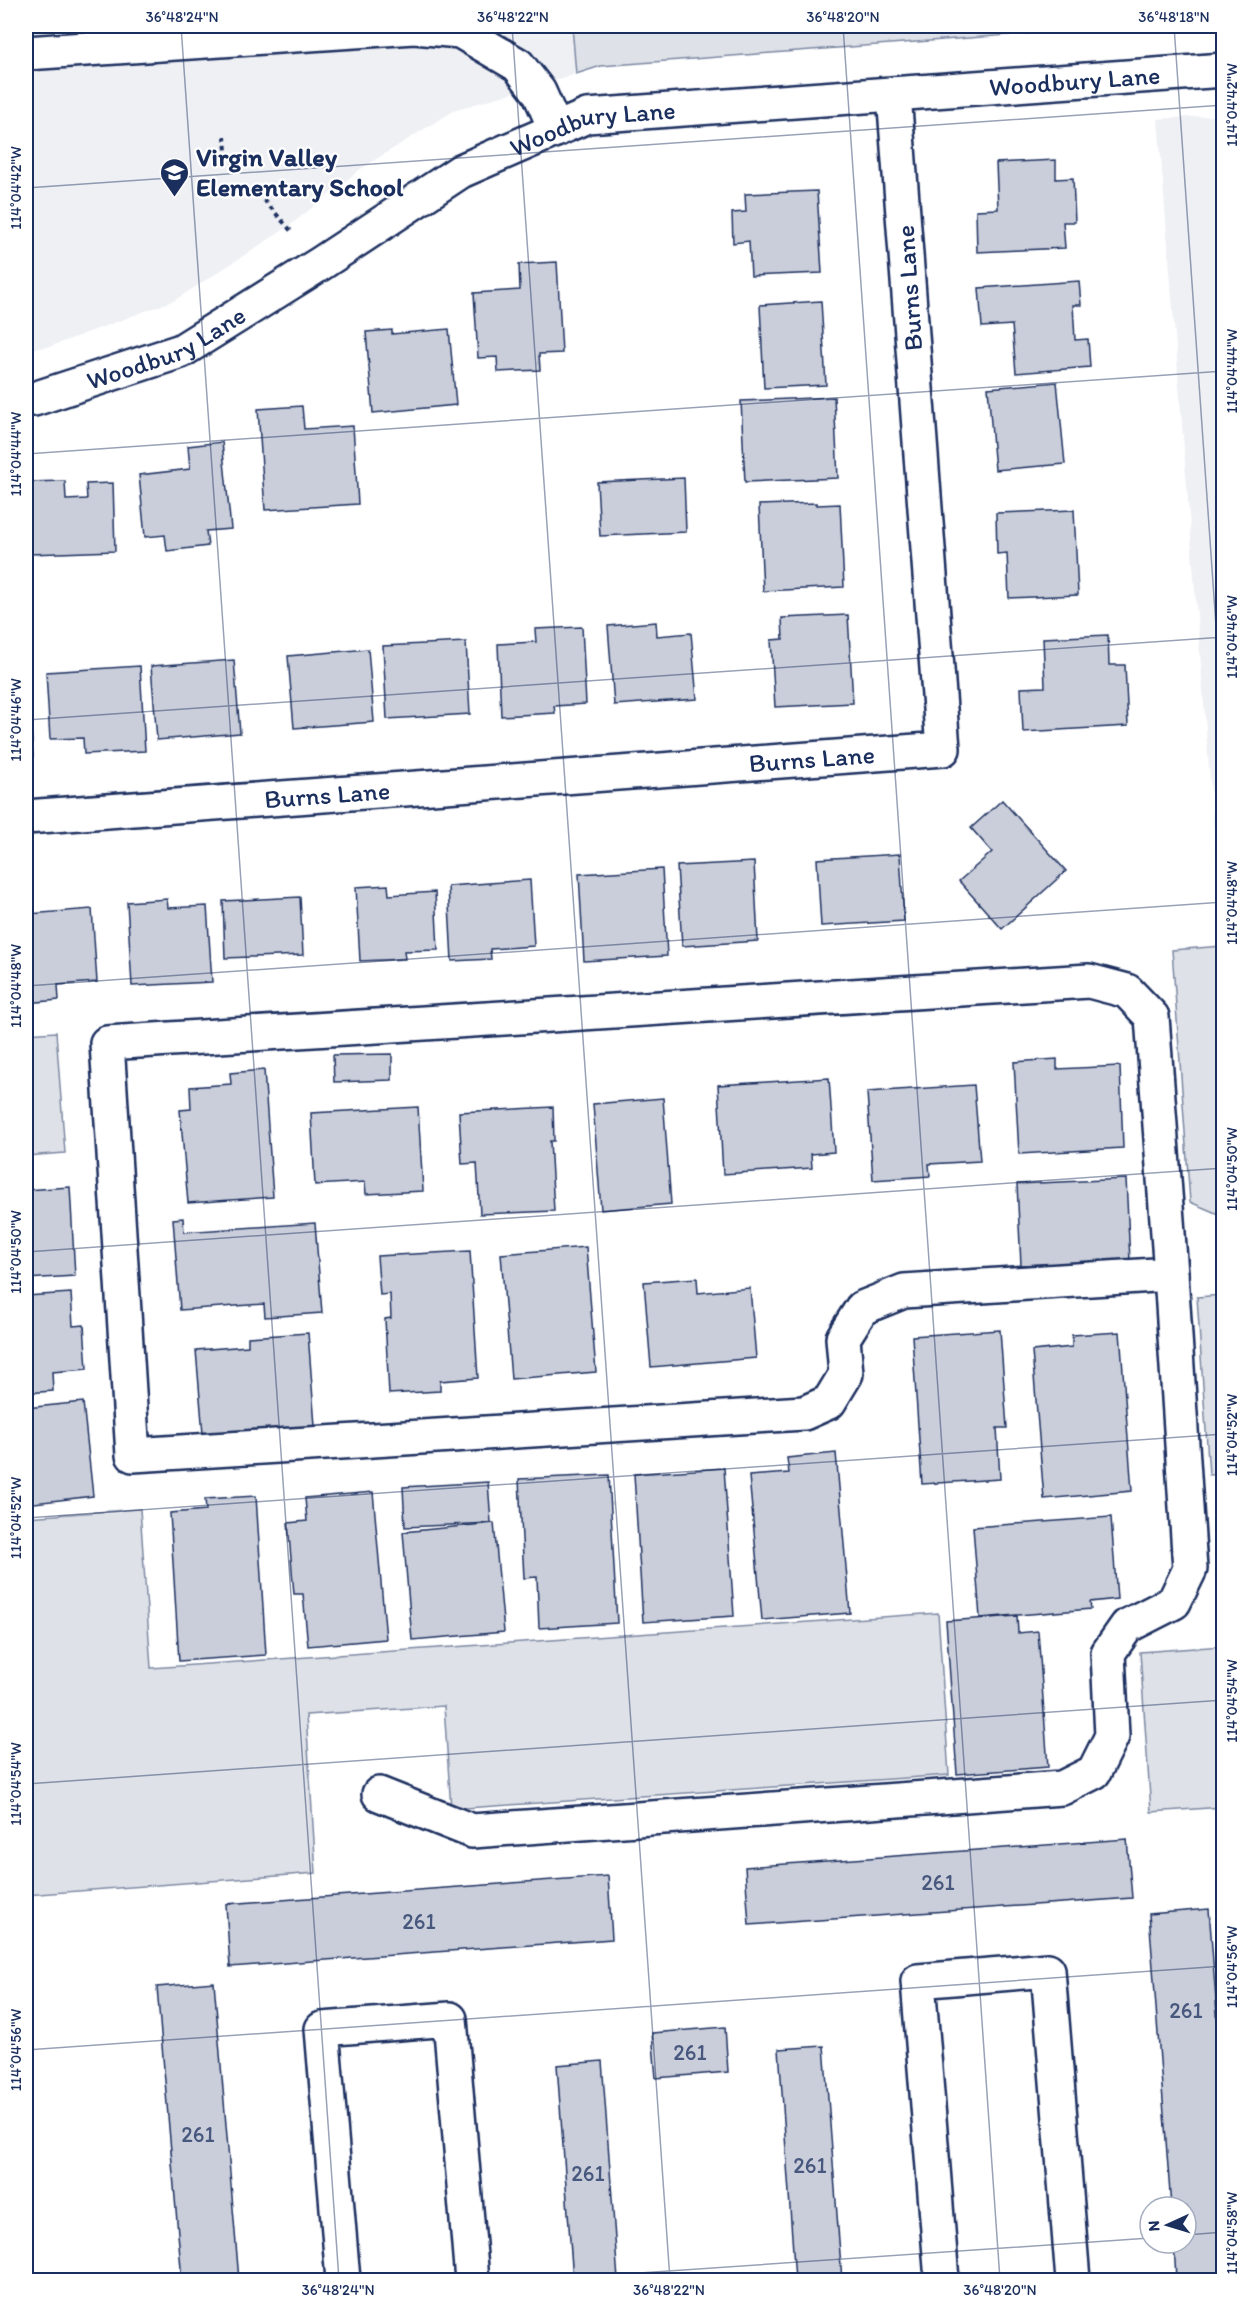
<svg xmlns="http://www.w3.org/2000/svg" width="1249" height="2306" font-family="Itim,sans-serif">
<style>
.built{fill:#eff0f4}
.green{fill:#dee1e7;stroke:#7c88a2;stroke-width:1.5}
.building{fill:#caceda;stroke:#1b2f5e;stroke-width:1.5}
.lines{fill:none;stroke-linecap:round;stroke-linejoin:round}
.minor-casing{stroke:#1b2f5e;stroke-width:38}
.path{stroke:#1b2f5e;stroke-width:4;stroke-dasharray:4.5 4.5;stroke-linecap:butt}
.minor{stroke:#fff;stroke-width:33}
.ticks{fill:none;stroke:#1b2f5e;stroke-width:1.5;stroke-opacity:0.45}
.labels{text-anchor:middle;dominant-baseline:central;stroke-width:4.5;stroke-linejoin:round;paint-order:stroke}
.number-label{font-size:22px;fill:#47577d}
.street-label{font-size:26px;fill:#1b2f5e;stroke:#fff}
.poi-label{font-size:26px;font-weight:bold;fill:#1b2f5e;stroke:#fff;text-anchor:start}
.neatline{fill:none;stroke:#1b2f5e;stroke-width:2}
.ticks-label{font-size:15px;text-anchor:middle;fill:#1b2f5e}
</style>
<rect width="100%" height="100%" fill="#fff"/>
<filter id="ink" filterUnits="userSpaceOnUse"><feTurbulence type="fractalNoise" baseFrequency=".0167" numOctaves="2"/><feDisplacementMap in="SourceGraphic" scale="12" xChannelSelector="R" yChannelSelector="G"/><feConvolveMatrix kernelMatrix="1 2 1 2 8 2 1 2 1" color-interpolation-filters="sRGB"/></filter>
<g filter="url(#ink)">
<g class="built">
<polygon points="26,26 572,26 576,74 455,110 362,168 288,227 175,300 49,347 26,349"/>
<polygon points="1223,115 1224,946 1223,946 1158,119"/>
</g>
<g class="green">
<polygon points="572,26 1127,26 601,66 576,74"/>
<polygon points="1223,946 1224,946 1223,1216 1190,1202 1172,950"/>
<polygon points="56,1032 65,1153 26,1156 26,1034"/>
<polygon points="1223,1295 1223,1474 1209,1475 1197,1297"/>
<polygon points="140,1509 151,1668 938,1613 949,1775 451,1809 444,1706 306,1715 316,1873 26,1895 26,1517"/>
<polygon points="1223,1646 1223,1807 1151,1812 1140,1652"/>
</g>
<g class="building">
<polygon points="1056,160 1056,179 1073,178 1075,222 1063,222 1065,248 977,252 976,210 998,209 996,163"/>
<polygon points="817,191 822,273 751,276 749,241 733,243 732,213 746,212 745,194"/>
<polygon points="557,262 562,353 539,354 540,370 498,372 497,357 478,358 474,293 520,290 519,264"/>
<polygon points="1079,281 1081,305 1073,305 1075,340 1088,339 1090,367 1016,373 1012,325 982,327 979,288"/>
<polygon points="821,301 826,385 764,388 760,305"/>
<polygon points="449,329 456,405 373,413 366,332 392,330 392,334"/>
<polygon points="1057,382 1065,464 995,470 988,388"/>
<polygon points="834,397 838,478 745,482 741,401"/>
<polygon points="302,406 304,429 353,426 358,504 265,510 258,409"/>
<polygon points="222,442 231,529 206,531 208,546 167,551 165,535 145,537 139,475 190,469 188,446"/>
<polygon points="684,478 686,532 600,536 597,482"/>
<polygon points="65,481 66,500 87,499 86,484 113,483 115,551 30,554 27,482"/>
<polygon points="817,503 817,505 840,504 844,587 763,591 759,505"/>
<polygon points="1074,510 1078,595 1009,598 1007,553 997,554 996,513"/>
<polygon points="848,615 853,703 775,707 771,640 783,639 782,618"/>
<polygon points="656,622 657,636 691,633 697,699 614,705 608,626"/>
<polygon points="582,627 586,704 554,706 555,713 501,716 498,644 536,642 535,629"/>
<polygon points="1108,635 1109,665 1125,665 1128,726 1023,732 1021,688 1045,687 1043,638"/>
<polygon points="466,642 470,714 387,719 383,646"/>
<polygon points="368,649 374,722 294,728 288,656"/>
<polygon points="234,660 240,733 157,740 151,666"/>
<polygon points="140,666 145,751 84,754 83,738 50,739 46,672"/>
<polygon points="26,714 30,714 33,758 26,758"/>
<polygon points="1002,800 1066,871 1002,929 959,881 992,852 971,828"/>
<polygon points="900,854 904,921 821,926 817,859"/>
<polygon points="754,862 758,941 682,946 677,866"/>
<polygon points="662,869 667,956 584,961 579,874"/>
<polygon points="530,880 534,946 490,949 491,959 452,961 448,886"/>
<polygon points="388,885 389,895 435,892 438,950 404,951 405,959 360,961 356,887"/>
<polygon points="300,897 303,955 225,958 223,901"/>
<polygon points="167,899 168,908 207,906 212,982 132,986 127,902"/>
<polygon points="26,904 28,904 29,914 92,909 97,982 58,985 59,1000 26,1003"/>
<polygon points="392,1054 392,1080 334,1082 333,1055"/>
<polygon points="1057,1059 1057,1069 1120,1066 1123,1148 1019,1154 1014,1062"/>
<polygon points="264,1070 273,1197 188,1203 180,1110 191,1109 190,1087 231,1084 230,1073"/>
<polygon points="829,1078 834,1152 811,1154 812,1168 723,1174 718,1085"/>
<polygon points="974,1085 980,1161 929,1164 930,1176 873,1180 867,1092"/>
<polygon points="663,1098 671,1204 601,1210 593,1104"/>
<polygon points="418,1107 423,1191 366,1194 365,1182 315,1185 311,1113"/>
<polygon points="553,1107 554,1141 550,1141 554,1211 480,1214 477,1163 462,1164 459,1112"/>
<polygon points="1126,1179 1130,1261 1021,1265 1017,1184"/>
<polygon points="70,1187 75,1276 26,1279 26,1190"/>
<polygon points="183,1218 184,1232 315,1223 322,1313 265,1317 264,1304 180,1310 173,1219"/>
<polygon points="586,1247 596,1372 511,1379 501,1254"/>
<polygon points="470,1251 478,1378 440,1381 440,1391 389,1394 385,1319 391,1318 390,1294 380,1295 377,1256"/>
<polygon points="697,1278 698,1293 750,1288 756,1358 651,1367 644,1282"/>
<polygon points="71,1293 73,1326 84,1325 87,1369 52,1372 53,1391 26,1393 26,1296"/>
<polygon points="1000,1330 1007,1428 997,1428 1000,1479 922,1484 912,1336"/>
<polygon points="1120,1332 1132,1491 1044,1499 1032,1351 1072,1347 1072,1335"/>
<polygon points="308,1333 315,1426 203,1434 196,1350 248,1346 248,1337"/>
<polygon points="83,1402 93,1496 26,1504 26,1408"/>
<polygon points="836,1453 850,1613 762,1620 749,1476 789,1473 787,1458"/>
<polygon points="724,1468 734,1616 643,1622 634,1474"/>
<polygon points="609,1475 617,1623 539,1628 537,1577 524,1578 519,1479"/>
<polygon points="488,1482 491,1523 405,1527 403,1487"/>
<polygon points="373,1492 386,1639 308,1646 303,1594 294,1594 288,1523 307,1521 305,1498"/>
<polygon points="256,1496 266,1655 179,1661 170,1513 206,1510 205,1499"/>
<polygon points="1111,1517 1117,1599 1090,1602 1091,1609 980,1618 973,1527"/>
<polygon points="494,1523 504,1632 412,1640 403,1532"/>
<polygon points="1017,1616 1018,1633 1038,1631 1048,1767 957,1774 946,1621"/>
<polygon points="1127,1839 1132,1898 749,1925 745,1867"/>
<polygon points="608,1876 612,1939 230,1967 226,1904"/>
<polygon points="1209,1909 1224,2105 1224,2280 1176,2280 1174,2243 1186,2243 1186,2207 1171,2207 1149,1914"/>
<polygon points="214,1982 239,2280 182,2280 157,1987"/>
<polygon points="725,2027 728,2072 656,2078 652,2033"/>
<polygon points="824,2046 842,2280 795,2280 779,2049"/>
<polygon points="602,2061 618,2280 573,2280 557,2065"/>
</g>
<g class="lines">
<defs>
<g id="minor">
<polyline points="26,53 414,27 460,31 518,65 539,92 556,130"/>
<path id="s1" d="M 26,399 L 34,399 L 181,351 L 320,264 L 461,171 L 587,116 L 1224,70"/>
<path id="s2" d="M 26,817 L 943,749 L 894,94"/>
<polygon points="1089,981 1127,991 1152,1017 1171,1274 904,1291 862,1308 843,1338 846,1374 829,1402 804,1413 133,1455 107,1043"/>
<polyline points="379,1794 472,1831 1062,1788 1094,1772 1112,1736 1108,1653 1127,1626 1174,1602 1190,1569 1171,1274"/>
<polyline points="343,2280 322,2029 450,2019 472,2280"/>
<polyline points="942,2280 918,1981 1048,1970 1073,2280"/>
</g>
</defs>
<use href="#minor" class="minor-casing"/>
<g class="path">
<polyline points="1138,26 1138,29"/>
<polyline points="225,136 226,152 235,163"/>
<polyline points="258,193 292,232"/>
</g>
<use href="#minor" class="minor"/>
</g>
</g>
<path class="ticks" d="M 181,26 L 339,2280M 512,26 L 670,2280M 843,26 L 1000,2280M 1174,26 L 1224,740M 26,188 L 1224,105M 26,454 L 1224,371M 26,720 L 1224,637M 26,986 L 1224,902M 26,1252 L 1224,1168M 26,1518 L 1224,1434M 26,1784 L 1224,1700M 26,2050 L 1224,1966M 1186,2235 L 1224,2232M 536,2280 L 1150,2238"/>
<defs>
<symbol id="school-pin" viewBox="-11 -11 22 30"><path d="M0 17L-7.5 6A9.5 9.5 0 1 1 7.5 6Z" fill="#1b2f5e" stroke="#fff"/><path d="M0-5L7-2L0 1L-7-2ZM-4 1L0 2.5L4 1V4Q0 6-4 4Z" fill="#fff"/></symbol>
</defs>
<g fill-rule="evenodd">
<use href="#school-pin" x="158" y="156" width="33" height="45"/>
</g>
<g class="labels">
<g class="number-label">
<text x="938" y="1882">261</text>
<text x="419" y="1921">261</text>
<text x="1186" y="2010">261</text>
<text x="690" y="2052">261</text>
<text x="198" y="2134">261</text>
<text x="810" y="2165">261</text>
<text x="588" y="2173">261</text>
</g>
<g class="street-label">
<text stroke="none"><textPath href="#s1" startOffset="1122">Woodbury Lane</textPath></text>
<text stroke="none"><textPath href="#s1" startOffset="636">Woodbury Lane</textPath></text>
<text transform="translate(909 288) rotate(-94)">Burns Lane</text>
<text stroke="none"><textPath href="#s1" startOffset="150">Woodbury Lane</textPath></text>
<text stroke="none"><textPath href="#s2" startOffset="788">Burns Lane</textPath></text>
<text stroke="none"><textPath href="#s2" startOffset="302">Burns Lane</textPath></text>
</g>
<g class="poi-label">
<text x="196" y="157">Virgin Valley<tspan x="196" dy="30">Elementary School</tspan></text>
</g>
</g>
<rect width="1249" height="2306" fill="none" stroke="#fff" stroke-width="66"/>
<g transform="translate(1168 2225) rotate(266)"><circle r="28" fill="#ffffff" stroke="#a4acbf" stroke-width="1.5"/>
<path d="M0-4.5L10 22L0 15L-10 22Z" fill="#1b2f5e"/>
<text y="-9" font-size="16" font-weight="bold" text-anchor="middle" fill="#1b2f5e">N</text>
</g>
<rect x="33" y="33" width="1183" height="2240" class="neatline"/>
<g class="ticks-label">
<text x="182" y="22">36°48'24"N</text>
<text x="513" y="22">36°48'22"N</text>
<text x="843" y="22">36°48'20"N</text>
<text x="1174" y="22">36°48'18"N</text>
<text transform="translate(1232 105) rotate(-90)" y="5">114°04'42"W</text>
<text transform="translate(16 188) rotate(-90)" y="5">114°04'42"W</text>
<text transform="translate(1232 371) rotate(-90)" y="5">114°04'44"W</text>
<text transform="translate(16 454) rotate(-90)" y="5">114°04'44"W</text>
<text transform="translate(1232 637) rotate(-90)" y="5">114°04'46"W</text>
<text transform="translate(16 720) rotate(-90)" y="5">114°04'46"W</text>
<text transform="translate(1232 903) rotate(-90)" y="5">114°04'48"W</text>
<text transform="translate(16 986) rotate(-90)" y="5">114°04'48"W</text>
<text transform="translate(1232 1169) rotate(-90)" y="5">114°04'50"W</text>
<text transform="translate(16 1252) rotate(-90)" y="5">114°04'50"W</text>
<text transform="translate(1232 1435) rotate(-90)" y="5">114°04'52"W</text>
<text transform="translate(16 1518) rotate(-90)" y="5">114°04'52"W</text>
<text transform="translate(1232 1701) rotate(-90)" y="5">114°04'54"W</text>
<text transform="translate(16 1784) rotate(-90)" y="5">114°04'54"W</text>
<text transform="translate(1232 1967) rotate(-90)" y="5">114°04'56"W</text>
<text transform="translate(16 2050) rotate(-90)" y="5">114°04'56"W</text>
<text transform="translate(1232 2233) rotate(-90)" y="5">114°04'58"W</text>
<text x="338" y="2295">36°48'24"N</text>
<text x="669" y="2295">36°48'22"N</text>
<text x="1000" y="2295">36°48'20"N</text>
</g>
</svg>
